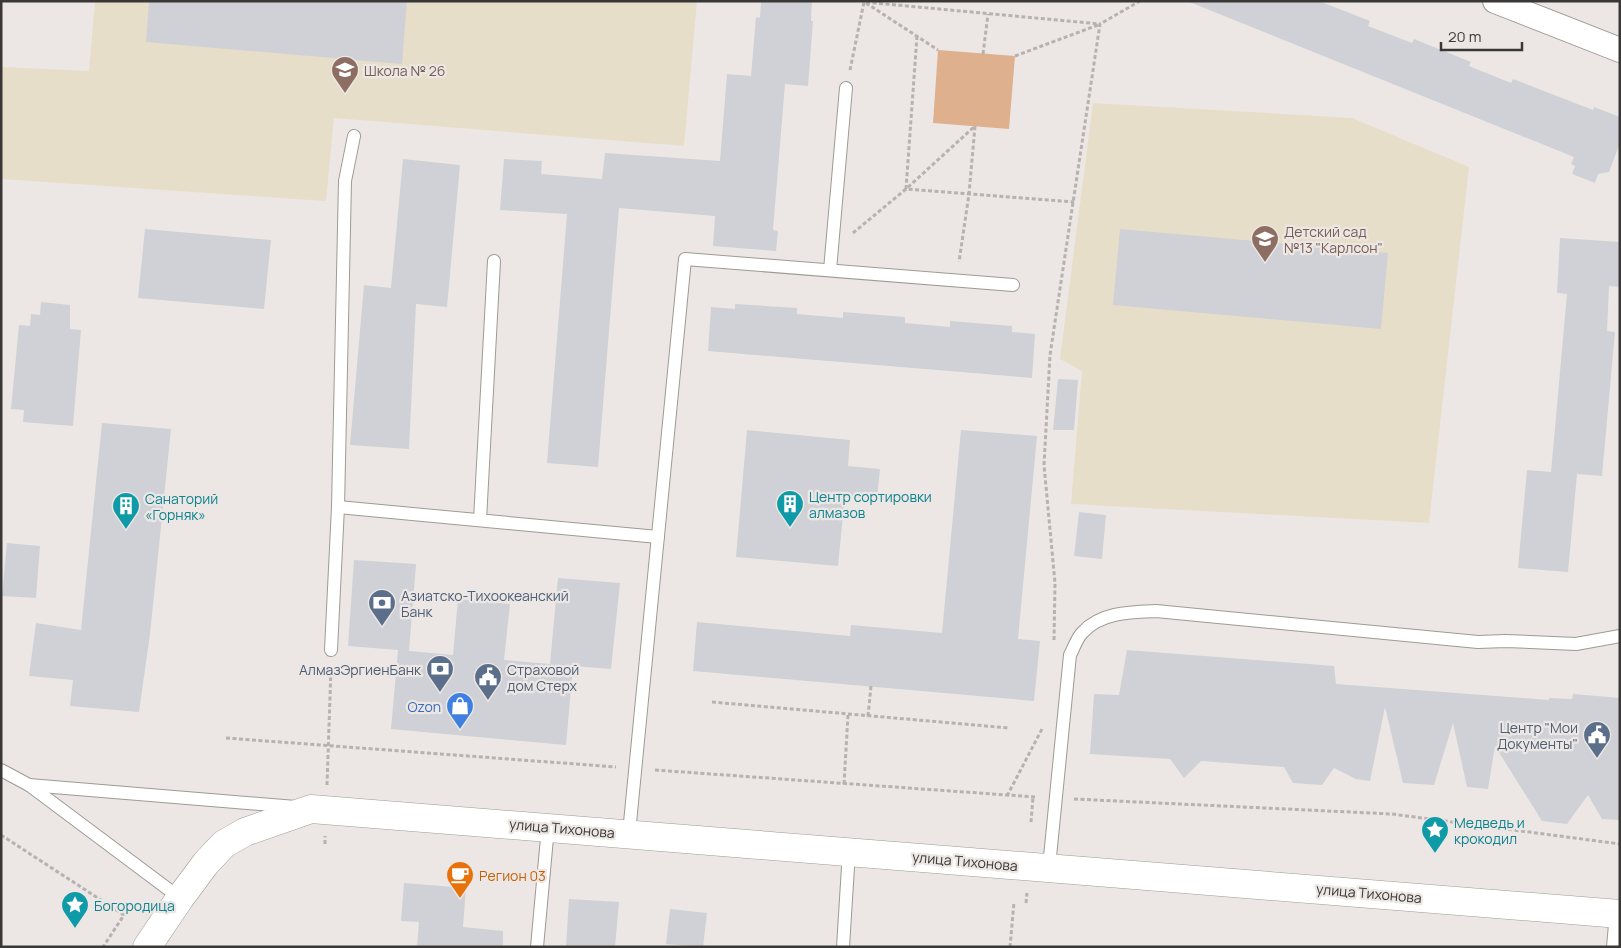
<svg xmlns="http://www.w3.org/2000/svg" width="1621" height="948" font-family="Manrope,sans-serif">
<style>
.education{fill:#e7dec9}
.green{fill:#deb08d}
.building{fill:#d0d1d6}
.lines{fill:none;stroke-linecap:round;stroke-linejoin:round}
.service-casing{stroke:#9f9a96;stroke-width:14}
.minor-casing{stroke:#9f9a96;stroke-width:26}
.secondary-casing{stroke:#9f9a96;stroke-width:29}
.path{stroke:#b6b2af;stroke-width:3;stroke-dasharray:4 2.5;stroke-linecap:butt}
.service{stroke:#fff;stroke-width:12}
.minor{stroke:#fff;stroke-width:24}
.secondary{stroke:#fff;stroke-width:28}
.labels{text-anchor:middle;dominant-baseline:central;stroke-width:4.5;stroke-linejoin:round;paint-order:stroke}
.education-label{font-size:14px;fill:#785e54;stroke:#ece7e4;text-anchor:start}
.culture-label{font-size:14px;fill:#0d838f;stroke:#ece7e4;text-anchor:start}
.service-label{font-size:14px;fill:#4e5e75;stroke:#ece7e4;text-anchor:start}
.shop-label{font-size:14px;fill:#366cbe;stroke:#ece7e4;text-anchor:end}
.street-label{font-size:14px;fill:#3a3836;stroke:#ece7e4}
.food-label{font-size:14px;fill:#c56008;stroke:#ece7e4;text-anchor:start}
</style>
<rect width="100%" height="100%" fill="#ece7e4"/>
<g class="education">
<polygon points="95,1 697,1 684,146 334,118 326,201 1,179 1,67 89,71"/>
<polygon points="1093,103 1352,118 1469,167 1429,523 1071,504 1082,371 1060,359"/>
</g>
<polygon class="green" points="938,50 1015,56 1009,129 933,123"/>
<g class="building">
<polygon points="149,1 407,1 402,64 146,42"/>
<polygon points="761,1 812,1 811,21 813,21 808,86 785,84 773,230 778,231 776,251 713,246 715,216 619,208 598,467 547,463 567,214 500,210 504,159 542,161 541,174 602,179 605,153 720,161 727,74 751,76 756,17 760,18"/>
<polygon points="1187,1 1319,1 1370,21 1368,26 1412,43 1414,39 1471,62 1469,66 1511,83 1513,79 1593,110 1594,107 1620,117 1620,143 1609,172 1598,174 1595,183 1572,174 1575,166 1571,164 1574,157"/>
<polygon points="403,159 460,165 447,307 416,304 409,449 350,445 364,285 391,288"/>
<polygon points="145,229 271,240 264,309 138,298"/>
<polygon points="1120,229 1388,253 1381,329 1113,305"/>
<polygon points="1560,238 1620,242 1620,287 1609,286 1607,331 1615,332 1602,476 1577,474 1568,572 1518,568 1527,470 1551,472 1567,294 1557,293"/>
<polygon points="41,302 70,305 70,329 81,330 73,426 23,422 24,410 11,409 19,325 30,326 31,314 40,315"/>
<polygon points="735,304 797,308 797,314 843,318 843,312 905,317 905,323 950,327 950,321 1012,326 1012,332 1035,334 1032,378 708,351 711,307 735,309"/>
<polygon points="1058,379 1078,380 1074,430 1053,430"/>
<polygon points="102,423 171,429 150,634 139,712 70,706 73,680 29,676 36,623 81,630"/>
<polygon points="747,430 850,440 848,466 880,469 877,498 845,495 838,566 736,557"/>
<polygon points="961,430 1037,436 1018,639 1040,641 1034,701 693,671 697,622 850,636 851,625 942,633"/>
<polygon points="1079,512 1106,515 1102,559 1074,556"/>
<polygon points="7,543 40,546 36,598 2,596"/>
<polygon points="354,560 416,564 409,651 399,650 453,655 458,599 510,604 504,660 550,664 558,578 620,583 611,669 573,666 566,745 391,729 398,650 348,646"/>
<polygon points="1127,650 1334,666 1336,684 1549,700 1549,698 1572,699 1573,694 1620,698 1620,820 1602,819 1588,795 1567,824 1542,821 1495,746 1488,789 1467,787 1453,723 1434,785 1403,783 1385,707 1370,781 1356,779 1334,768 1322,785 1293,783 1284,767 1201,761 1184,778 1170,759 1090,754 1094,694 1119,695"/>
<polygon points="404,883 466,888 463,927 503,931 503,947 417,947 419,922 401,921"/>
<polygon points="569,899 619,902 615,947 566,947"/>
<polygon points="670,909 707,913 703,947 666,944"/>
</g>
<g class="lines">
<defs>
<g id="service">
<polyline points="830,270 846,88"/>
<polyline points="338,507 658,537"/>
<polyline points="480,520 494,261"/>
<polyline points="331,650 338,507 345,181 354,136"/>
<polyline points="1,770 29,785 180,898"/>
<polyline points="29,785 296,807"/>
<polyline points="629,833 685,259 1013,285"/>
<path d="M 1049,867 L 1070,655 C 1074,648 1077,637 1083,632 C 1101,612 1131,612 1156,611 L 1478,642 L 1506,641 L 1576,644 L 1620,636"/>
<polyline points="537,947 548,827"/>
<polyline points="843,947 849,851"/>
<polyline points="1613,947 1616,913"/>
</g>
<polyline id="minor" points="1495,1 1620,50"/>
<polyline id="secondary" points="147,947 180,898 206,863 224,844 245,832 311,809 1620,914"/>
</defs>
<use href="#service" class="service-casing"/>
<use href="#minor" class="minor-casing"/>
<use href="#secondary" class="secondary-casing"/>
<g class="path">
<polyline points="866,3 938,50"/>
<polyline points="917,36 906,189 1074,202"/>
<polyline points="983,54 988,14"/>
<polyline points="1015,56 1098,25"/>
<polyline points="850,70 864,2 1100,24"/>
<polyline points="853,233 906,189 975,126 969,194 959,262"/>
<polyline points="1054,640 1055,583 1044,465 1050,355 1100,24 1140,1"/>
<polyline points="712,702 1009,728"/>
<polyline points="868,716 871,686"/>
<polyline points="226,738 616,767"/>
<polyline points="655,770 1035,797"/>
<polyline points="844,784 848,715"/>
<polyline points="327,785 331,668"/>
<polyline points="1007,796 1042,729"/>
<polyline points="1074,799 1392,814 1620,844"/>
<polyline points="1031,822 1033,797"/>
<polyline points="1,835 124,915 103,947"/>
<polyline points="325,844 325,836"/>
<polyline points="1026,903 1027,893"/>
<polyline points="1010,947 1014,902"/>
</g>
<use href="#service" class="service"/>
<use href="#minor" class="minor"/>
<use href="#secondary" class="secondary"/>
</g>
<defs>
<symbol id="school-pin" viewBox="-11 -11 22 30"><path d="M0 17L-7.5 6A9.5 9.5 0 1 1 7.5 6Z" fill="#8d6e63" stroke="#ece7e4"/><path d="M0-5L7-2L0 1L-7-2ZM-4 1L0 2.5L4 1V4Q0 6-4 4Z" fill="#fff"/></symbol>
<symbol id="building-pin" viewBox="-11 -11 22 30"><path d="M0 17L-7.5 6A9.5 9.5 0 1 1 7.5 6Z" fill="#0f9aa8" stroke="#ece7e4"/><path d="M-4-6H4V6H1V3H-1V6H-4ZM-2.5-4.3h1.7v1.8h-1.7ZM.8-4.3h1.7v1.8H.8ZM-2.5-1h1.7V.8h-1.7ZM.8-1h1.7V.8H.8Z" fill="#fff"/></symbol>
<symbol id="bank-pin" viewBox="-11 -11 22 30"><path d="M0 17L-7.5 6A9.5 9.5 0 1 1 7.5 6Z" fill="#5c6f8a" stroke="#ece7e4"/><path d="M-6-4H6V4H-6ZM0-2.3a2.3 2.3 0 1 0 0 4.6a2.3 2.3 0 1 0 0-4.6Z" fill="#fff"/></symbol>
<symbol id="civic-pin" viewBox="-11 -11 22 30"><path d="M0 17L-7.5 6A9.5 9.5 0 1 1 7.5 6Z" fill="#5c6f8a" stroke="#ece7e4"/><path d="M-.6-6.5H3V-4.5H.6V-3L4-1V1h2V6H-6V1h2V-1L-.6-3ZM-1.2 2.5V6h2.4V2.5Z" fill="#fff"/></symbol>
<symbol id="shop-pin" viewBox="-11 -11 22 30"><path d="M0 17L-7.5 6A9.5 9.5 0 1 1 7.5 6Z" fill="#3f7fe0" stroke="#ece7e4"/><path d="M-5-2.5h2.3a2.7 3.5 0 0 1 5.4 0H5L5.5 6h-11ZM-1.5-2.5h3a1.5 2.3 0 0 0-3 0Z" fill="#fff"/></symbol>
<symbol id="sight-pin" viewBox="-11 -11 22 30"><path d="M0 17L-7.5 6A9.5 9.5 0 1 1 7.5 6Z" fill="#0f9aa8" stroke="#ece7e4"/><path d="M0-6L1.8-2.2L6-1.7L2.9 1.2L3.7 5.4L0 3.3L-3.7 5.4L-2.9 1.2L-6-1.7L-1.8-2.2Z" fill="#fff"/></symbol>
<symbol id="cafe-pin" viewBox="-11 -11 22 30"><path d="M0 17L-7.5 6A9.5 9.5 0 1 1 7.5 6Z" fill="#e8710a" stroke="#ece7e4"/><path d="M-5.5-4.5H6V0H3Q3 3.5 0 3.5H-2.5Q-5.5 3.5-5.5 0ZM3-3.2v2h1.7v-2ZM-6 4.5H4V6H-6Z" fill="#fff"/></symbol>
</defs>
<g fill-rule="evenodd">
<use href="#school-pin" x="329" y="54" width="32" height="43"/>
<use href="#school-pin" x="1249" y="223" width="32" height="43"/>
<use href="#building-pin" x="774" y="488" width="32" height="43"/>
<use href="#building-pin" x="110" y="490" width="32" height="43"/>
<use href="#bank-pin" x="366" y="587" width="32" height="43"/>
<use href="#bank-pin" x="424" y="653" width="32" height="43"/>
<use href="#civic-pin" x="472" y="661" width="32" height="43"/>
<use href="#shop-pin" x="444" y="690" width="32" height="43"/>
<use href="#civic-pin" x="1581" y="719" width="32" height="43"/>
<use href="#sight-pin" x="1419" y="814" width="32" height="43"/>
<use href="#cafe-pin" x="444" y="859" width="32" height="43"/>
<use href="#sight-pin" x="59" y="889" width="32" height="43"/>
</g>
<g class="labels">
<g class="education-label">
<text x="364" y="70">Школа № 26</text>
<text x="1284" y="231">Детский сад<tspan x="1284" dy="16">№13 "Карлсон"</tspan></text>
</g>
<g class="culture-label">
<text x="809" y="496">Центр сортировки<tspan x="809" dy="16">алмазов</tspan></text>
<text x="145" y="498">Санаторий<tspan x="145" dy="16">«Горняк»</tspan></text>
<text x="1454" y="822">Медведь и<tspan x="1454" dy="16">крокодил</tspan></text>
<text x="94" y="905">Богородица</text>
</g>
<g class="service-label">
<text x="401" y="595">Азиатско-Тихоокеанский<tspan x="401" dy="16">Банк</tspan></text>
<text x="421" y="669" text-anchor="end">АлмазЭргиенБанк</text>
<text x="507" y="669">Страховой<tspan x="507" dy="16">дом Стерх</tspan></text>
<text x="1578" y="727" text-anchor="end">Центр "Мои<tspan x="1578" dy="16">Документы"</tspan></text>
</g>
<g class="shop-label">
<text x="441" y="706">Ozon</text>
</g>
<g class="street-label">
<text transform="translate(562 828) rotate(5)">улица Тихонова</text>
<text transform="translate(965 861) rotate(5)">улица Тихонова</text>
<text transform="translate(1369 893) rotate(5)">улица Тихонова</text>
</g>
<g class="food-label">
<text x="479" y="875">Регион 03</text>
</g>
</g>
<rect width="1621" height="948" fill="none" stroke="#3a3836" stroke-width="5"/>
<path d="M1441 42v8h81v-8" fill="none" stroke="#3a3836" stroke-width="2.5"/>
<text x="1448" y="42" font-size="15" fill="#3a3836" stroke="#ece7e4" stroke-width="4" paint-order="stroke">20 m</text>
</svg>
